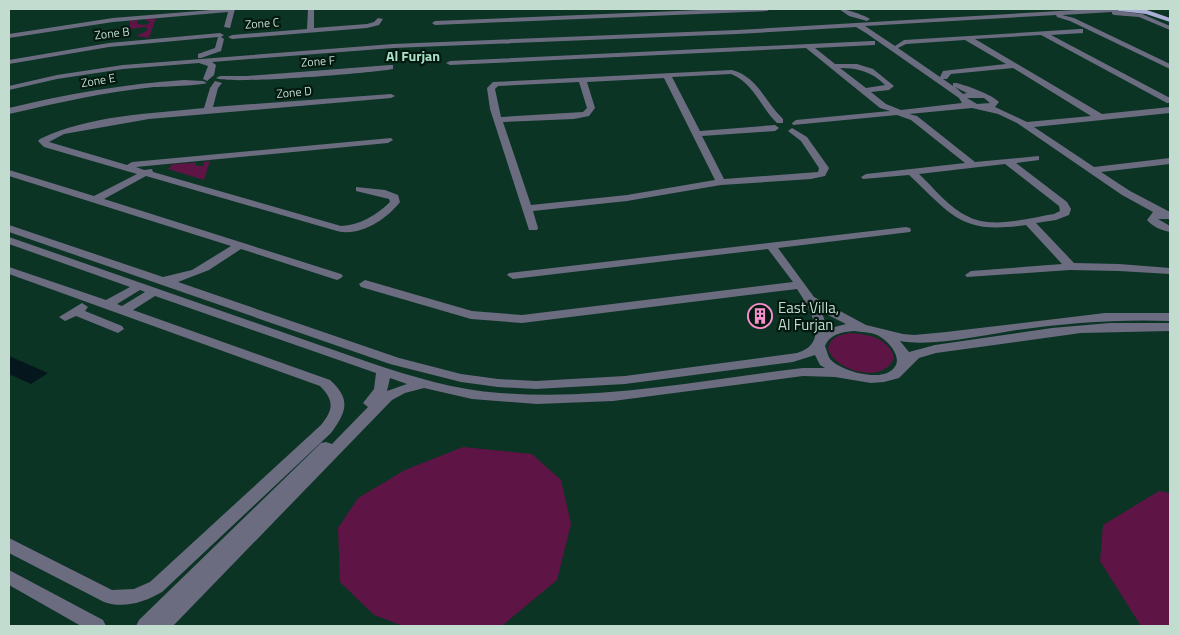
<svg xmlns="http://www.w3.org/2000/svg" width="1179" height="635" font-family="'Titillium Web',sans-serif">
<style>
.green{fill:#5e1445}
.water{fill:#05161d}
.lines{fill:none;stroke-linecap:round;stroke-linejoin:round}
.minor{fill:#6c6c80;fill-rule:evenodd}
.major{fill:#acadd4;fill-rule:evenodd}
.labels{text-anchor:middle;dominant-baseline:central;stroke-width:4.5;stroke-linejoin:round;paint-order:stroke}
.far-street-label{font-size:12px;fill:#c2ddcf;stroke:#041910}
.far-neighbourhood-label{font-size:14px;font-weight:bold;fill:#aae1c7;stroke:#041910}
.poi-label{font-size:15px;fill:#c2ddcf;stroke:#041910;text-anchor:start}
</style>
<rect width="100%" height="100%" fill="#0b3425"/>
<g class="green">
<polygon points="156,18 149,38 136,36 148,30 146,27 130,29 130,21 138,20 137,24 146,25 150,22 145,20 146,19"/>
<polygon points="210,161 204,180 168,169 173,164 193,163 196,163 196,166 203,166 204,162"/>
<path d="M 850,333 C 868,334 889,338 894,358 C 884,385 835,371 828,349 C 830,337 839,335 850,333 Z"/>
<polygon points="463,447 532,454 561,480 571,524 557,580 503,625 499,626 403,626 374,615 340,582 338,528 358,498 405,470"/>
<polygon points="1159,491 1170,493 1170,626 1141,626 1100,561 1103,525"/>
</g>
<polygon class="water" points="9,356 48,373 31,384 11,375 9,376"/>
<g class="lines">
<g class="minor">
<polygon points="223,9 235,9 230,28 224,27 228,12 113,22 9,38 9,34 113,18"/>
<polygon points="308,9 314,9 314,28 367,24 374,22 378,18 383,19 379,25 367,28 232,39 228,37 232,35 307,29"/>
<polygon points="725,9 770,9 767,11 435,25 432,23 435,21"/>
<path d="M 839,9 C 846,9 864,15 870,19 L 867,21 L 849,16 Z"/>
<path d="M 1093,9 L 1126,9 L 1118,11 L 1142,14 L 1170,26 L 1170,30 L 1139,17 L 1114,15 L 1112,14 L 1112,12 L 1062,15 L 1074,18 L 1170,64 L 1170,69 L 1070,21 L 1057,17 L 1056,15 L 865,26 L 895,46 L 904,40 L 1080,29 L 1083,29 L 1083,33 L 1051,35 L 1170,98 L 1170,103 L 1167,103 L 1041,35 L 975,39 L 1102,114 L 1170,107 L 1170,113 L 1034,127 L 1094,167 L 1170,158 L 1170,164 L 1101,172 L 1130,191 L 1170,212 L 1170,219 L 1158,219 L 1170,226 L 1170,232 C 1161,230 1153,227 1147,220 L 1153,212 L 1122,195 L 1017,123 L 998,114 L 972,108 L 909,114 L 917,116 L 975,162 L 1039,156 L 1039,160 L 1016,163 L 1067,202 L 1071,209 L 1069,215 L 1056,220 L 1036,223 L 1074,263 L 1119,264 L 1170,268 L 1170,274 L 1119,271 L 1070,270 L 967,277 L 965,275 L 971,271 L 1062,264 L 1026,225 C 961,235 952,215 909,175 L 863,179 L 861,177 L 866,174 L 965,163 L 911,120 L 897,115 L 793,125 L 792,123 L 796,120 L 890,111 L 880,108 L 806,48 L 450,65 L 446,63 L 450,61 L 872,41 L 875,41 L 875,45 L 815,48 L 835,64 L 857,64 L 873,69 L 894,86 L 889,90 L 871,92 L 886,104 L 901,110 L 962,103 L 959,98 L 866,33 L 856,27 L 737,34 L 393,48 L 212,62 L 216,65 L 214,75 L 207,81 L 203,79 L 208,66 L 199,63 L 123,69 L 57,79 L 9,90 L 9,86 L 57,75 L 123,65 L 393,44 L 737,30 ZM 965,40 L 1006,64 L 951,70 L 943,71 L 940,77 L 898,48 L 906,44 ZM 840,68 C 859,68 872,72 885,85 L 866,88 ZM 1013,68 L 1091,116 L 1027,122 L 995,107 L 999,102 C 991,94 968,86 956,83 L 953,83 L 953,86 L 943,79 L 947,79 L 951,74 ZM 955,87 L 967,93 L 963,94 ZM 967,98 L 984,98 L 990,103 L 977,104 ZM 1005,164 L 1059,206 L 1060,211 L 1054,214 C 1028,218 994,229 969,217 C 949,208 934,188 919,174 Z"/>
<polygon points="220,33 224,35 221,37 224,39 221,51 201,58 198,58 198,54 215,48 218,37 109,47 9,64 9,60 109,43"/>
<path d="M 390,65 L 393,65 L 393,69 C 373,73 226,85 216,78 L 220,76 L 247,76 Z"/>
<path d="M 732,70 C 758,77 765,102 783,119 L 783,123 L 777,123 C 761,108 753,82 731,74 L 672,77 L 700,131 L 775,125 L 779,128 L 775,131 L 702,136 L 724,179 L 818,172 L 819,168 L 801,141 L 788,131 L 792,128 L 807,137 L 829,168 L 825,176 L 811,179 L 721,185 L 627,201 L 533,211 L 538,228 L 537,230 L 529,230 L 490,109 L 487,88 L 493,82 ZM 664,78 L 715,180 L 627,195 L 531,205 L 503,122 L 574,119 L 589,116 L 595,108 L 587,82 ZM 579,82 L 587,108 L 583,112 L 501,117 L 495,89 L 498,86 Z"/>
<path d="M 184,80 L 203,81 L 207,83 C 204,85 162,87 154,87 C 105,92 57,103 9,114 L 9,108 C 66,94 125,84 184,80 Z"/>
<path d="M 215,81 L 222,83 L 218,88 L 213,107 L 391,94 L 395,96 L 391,98 L 149,119 L 64,134 L 49,142 L 127,165 L 132,162 L 391,138 L 393,140 L 388,143 L 136,167 L 144,170 L 152,169 L 153,172 L 341,226 C 360,225 377,215 390,202 L 389,199 L 356,191 L 356,187 L 385,190 L 398,195 L 400,202 C 387,219 360,237 337,231 L 146,176 L 104,199 L 341,274 L 343,276 L 341,278 L 337,280 L 241,249 L 209,270 L 178,282 L 399,358 L 461,374 L 498,379 L 536,381 L 625,376 L 797,353 C 831,343 810,309 797,289 L 522,323 L 471,319 L 361,287 L 359,284 L 365,280 L 472,311 L 522,315 L 793,282 L 768,249 L 513,279 L 507,275 L 509,273 L 906,227 L 910,228 L 911,230 L 910,232 L 778,248 L 814,297 L 866,325 L 903,334 L 914,335 L 946,332 L 1105,313 L 1170,313 L 1170,321 C 1118,319 1068,323 1017,330 C 984,335 932,347 900,341 L 909,352 L 935,345 L 1052,328 L 1110,323 L 1170,323 L 1170,331 L 1081,333 L 936,353 L 919,358 L 899,378 L 884,382 L 871,383 L 835,377 L 803,376 L 613,401 L 537,404 L 472,399 L 424,388 L 405,393 L 392,400 L 173,626 L 136,626 L 139,620 L 321,443 L 326,442 L 332,444 L 368,407 L 363,403 L 374,389 L 376,373 L 155,296 L 133,310 L 330,380 C 351,399 347,411 331,433 L 162,592 C 145,602 124,609 104,602 L 9,553 L 9,538 L 112,590 L 134,589 L 150,582 L 321,425 C 333,410 335,401 320,386 L 9,274 L 9,267 L 106,300 L 130,287 L 9,244 L 9,237 L 371,363 C 413,377 456,390 500,393 C 601,401 703,380 803,368 L 825,368 L 820,365 L 815,355 L 793,362 L 625,384 L 536,389 L 498,387 L 461,382 L 390,364 L 9,232 L 9,225 L 163,277 L 192,270 L 231,246 L 9,176 L 9,170 L 94,196 L 137,174 L 44,147 L 38,141 L 40,139 C 89,115 150,114 204,108 L 210,88 ZM 140,290 L 145,292 L 122,306 L 117,304 ZM 822,312 L 846,324 L 827,329 ZM 854,331 C 861,332 870,332 877,335 C 888,340 908,361 889,372 C 875,380 842,371 831,360 C 828,357 827,351 825,346 C 830,334 842,332 854,331 ZM 390,378 L 407,384 L 387,391 Z"/>
<polygon points="82,303 88,307 85,311 122,326 124,329 118,333 76,316 65,321 59,317"/>
<polygon points="9,570 103,620 106,626 81,626 9,585"/>
</g>
<polygon class="major" points="1116,9 1147,10 1170,18 1170,22 1146,14 1119,11"/>
</g>
<defs>
<symbol id="building-ring" viewBox="-11 -11 22 22"><circle r="9.5" fill="#041910" stroke="#f790cd" stroke-width="1.5"/><path d="M-4-6H4V6H1V3H-1V6H-4ZM-2.5-4.3h1.7v1.8h-1.7ZM.8-4.3h1.7v1.8H.8ZM-2.5-1h1.7V.8h-1.7ZM.8-1h1.7V.8H.8Z" fill="#f790cd"/></symbol>
</defs>
<g fill-rule="evenodd">
<use href="#building-ring" x="746" y="302" width="28" height="28"/>
</g>
<g class="labels">
<g class="far-street-label">
<text transform="translate(262 23) rotate(-4)">Zone C</text>
<text transform="translate(112 33) rotate(-7)">Zone B</text>
<text transform="translate(318 61) rotate(-4)">Zone F</text>
<text transform="translate(98 80) rotate(-9)">Zone E</text>
<text transform="translate(294 92) rotate(-5)">Zone D</text>
</g>
<g class="far-neighbourhood-label">
<text x="413" y="55">Al Furjan</text>
</g>
<g class="poi-label">
<text x="778" y="307">East Villa,<tspan x="778" dy="17">Al Furjan</tspan></text>
</g>
</g>
<rect width="1179" height="635" fill="none" stroke="#c2ddcf" stroke-width="20"/>
</svg>
